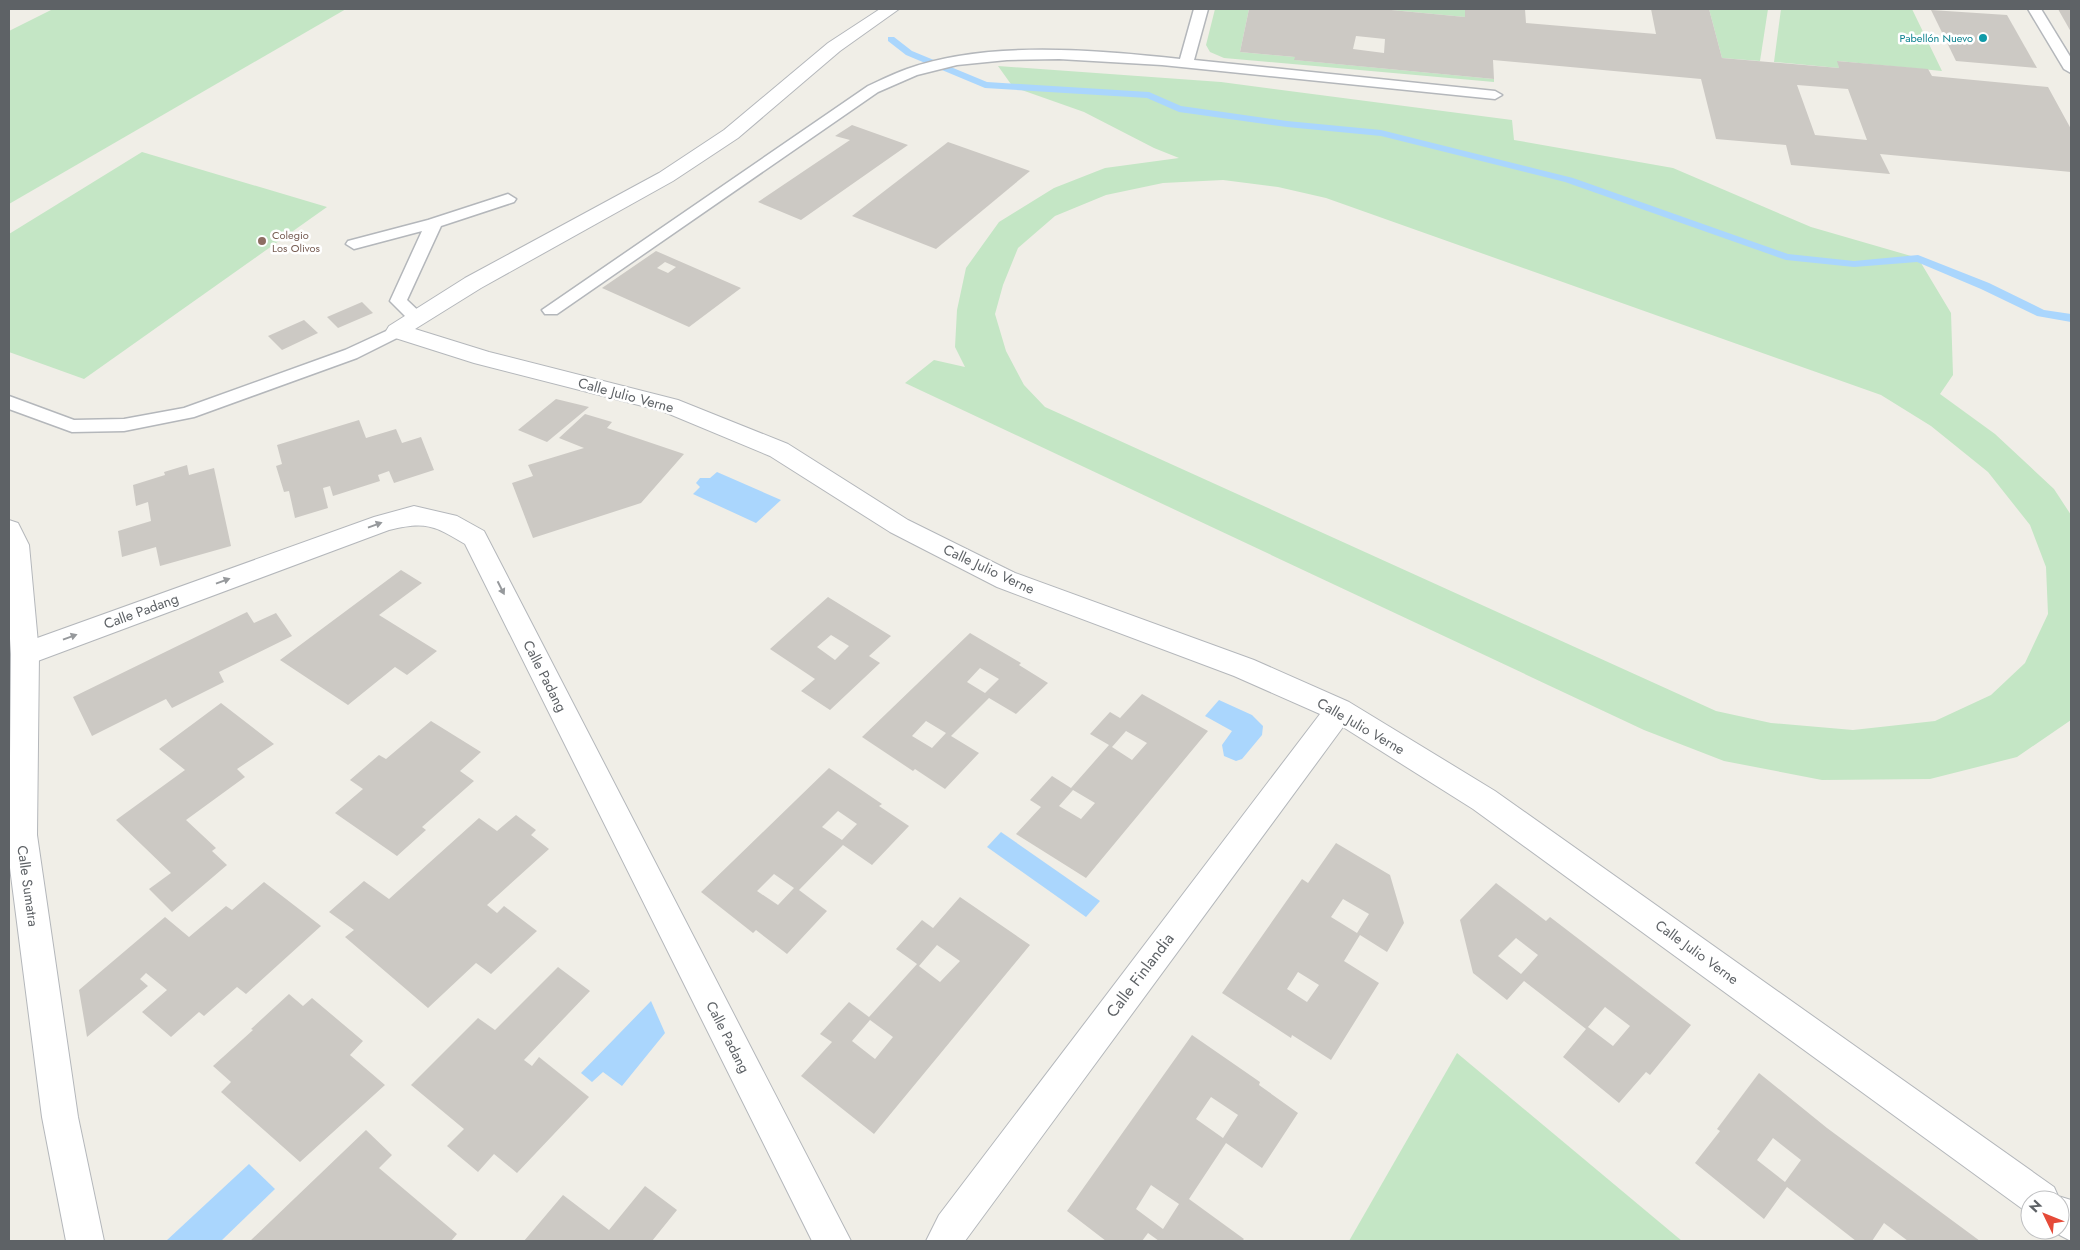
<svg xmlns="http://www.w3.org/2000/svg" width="2080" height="1250" font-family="Jost,sans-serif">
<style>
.green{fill:#c4e6c5;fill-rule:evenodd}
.water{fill:#aad6fd}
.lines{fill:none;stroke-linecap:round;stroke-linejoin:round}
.stream{fill:#aad6fd;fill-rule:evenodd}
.building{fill:#ccc9c4;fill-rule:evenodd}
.service-casing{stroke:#b4b7bb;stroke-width:3}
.minor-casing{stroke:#b4b7bb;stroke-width:2}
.tertiary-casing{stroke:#b4b7bb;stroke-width:2}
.service{fill:#fff;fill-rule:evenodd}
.minor{fill:#fff;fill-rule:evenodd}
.tertiary{fill:#fff;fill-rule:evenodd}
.oneway{fill:#96999c}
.culture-dot{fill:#0f9aa8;stroke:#fff;stroke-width:2}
.education-dot{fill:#8d6e63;stroke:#fff;stroke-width:2}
.labels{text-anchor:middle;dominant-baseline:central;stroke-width:5;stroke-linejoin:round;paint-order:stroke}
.far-culture-label{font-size:11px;fill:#0d838f;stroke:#fff;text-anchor:end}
.far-education-label{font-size:11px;fill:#785e54;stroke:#fff;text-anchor:start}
.street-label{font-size:14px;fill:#5e6266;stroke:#fff}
.near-street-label{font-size:16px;fill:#5e6266;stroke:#fff}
</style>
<rect width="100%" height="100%" fill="#f0eee7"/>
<g class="green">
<polygon points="53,9 346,9 9,204 9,31"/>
<polygon points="1215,9 1249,9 1240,52 1295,57 1295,60 1494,79 1494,82 1224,58 1210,52 1206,45"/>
<polygon points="1381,9 1465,9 1465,17"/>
<polygon points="1709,9 1768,9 1760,61 1722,58"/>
<polygon points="1781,9 1912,9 1942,71 1838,61 1839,68 1774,62"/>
<path d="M 998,66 L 1221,82 L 1512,120 L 1514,140 L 1673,168 L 1811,227 L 1918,258 L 1951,313 L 1953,375 L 1940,394 L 1995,434 L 2054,489 L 2071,515 L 2071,720 L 2017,757 L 1930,779 L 1822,780 L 1724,761 L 1644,730 L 905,383 L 934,360 L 965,367 L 955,347 L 957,310 L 966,268 L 999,222 L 1054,188 L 1105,168 L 1179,158 L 1154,148 L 1084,112 L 1013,87 ZM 1223,180 L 1278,187 L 1326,198 L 1881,395 L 1931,426 L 1988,472 L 2030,525 L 2046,567 L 2048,614 L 2025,663 L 1991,695 L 1935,721 L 1853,730 L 1771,723 L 1716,711 L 1045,407 L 1024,385 L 1006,351 L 995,314 L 1003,285 L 1018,248 L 1055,216 L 1106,195 L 1163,183 Z"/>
<polygon points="142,152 327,207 84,379 9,352 9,234"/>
<polygon points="1457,1053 1682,1241 1349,1241"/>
</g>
<g class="water">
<polygon points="717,472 781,500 756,523 693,494 700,487 696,483 700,478 710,478"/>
<polygon points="1219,700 1252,715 1263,726 1262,735 1242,759 1236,761 1224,756 1222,745 1232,731 1205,716"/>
<polygon points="1001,832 1100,901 1086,917 987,847"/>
<polygon points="651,1001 665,1033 622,1086 603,1072 592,1082 581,1073"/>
<polygon points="249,1164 275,1189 221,1241 166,1241"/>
</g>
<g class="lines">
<polygon class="stream" points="888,37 894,37 912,51 987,82 1149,92 1181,106 1287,121 1381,130 1573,178 1788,254 1854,261 1918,255 1989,283 2044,310 2071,314 2071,322 2037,316 1981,289 1917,262 1854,267 1786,260 1565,182 1381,136 1287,127 1179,112 1147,98 985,88 906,55 888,41"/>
</g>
<g class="building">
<path d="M 1249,9 L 1381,9 L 1465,17 L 1465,9 L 1525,9 L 1526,23 L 1656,34 L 1651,9 L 1709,9 L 1722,58 L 1839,68 L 1837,61 L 1928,69 L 1932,76 L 2048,87 L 2071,129 L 2071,172 L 1880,154 L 1890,174 L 1791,165 L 1786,145 L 1716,139 L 1701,79 L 1493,60 L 1494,79 L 1294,60 L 1295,57 L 1240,52 ZM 1356,36 L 1385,39 L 1384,53 L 1353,49 ZM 1797,85 L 1848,89 L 1867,140 L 1815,135 Z"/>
<polygon points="2058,9 2071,9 2071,32"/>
<polygon points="1931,10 2007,15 2037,68 1956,61"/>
<polygon points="852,125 908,145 801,220 758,202 850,140 835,136"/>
<polygon points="948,142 1030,171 936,249 852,216"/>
<path d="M 656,251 L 741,288 L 689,327 L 602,288 ZM 665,262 L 676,267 L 668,273 L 657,268 Z"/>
<polygon points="362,302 373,313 338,328 327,317"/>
<polygon points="304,320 318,333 282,350 268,336"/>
<polygon points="556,399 589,407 547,442 518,430"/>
<polygon points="585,414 612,422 607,428 684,454 641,503 533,538 512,483 533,476 528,465 584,448 559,438"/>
<polygon points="359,420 366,438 396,429 402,443 421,437 434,470 394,483 389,471 378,475 380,481 333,496 330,486 323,488 328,508 295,518 289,491 284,492 276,466 282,464 277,445"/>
<polygon points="187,465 189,475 214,468 231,546 160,566 156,547 122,557 118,531 151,521 148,502 136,506 133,485 165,475 164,472"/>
<polygon points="401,570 422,583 379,615 437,651 407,675 395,667 348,705 280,660"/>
<path d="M 828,597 L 891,636 L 869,656 L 880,663 L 830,710 L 801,691 L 815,679 L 770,649 ZM 831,635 L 849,646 L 835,660 L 817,647 Z"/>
<polygon points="247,612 254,623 276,613 292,636 219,672 224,682 172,708 166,699 92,736 73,697"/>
<path d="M 970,633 L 1021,663 L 1019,665 L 1048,683 L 1016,714 L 989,698 L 951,736 L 979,753 L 945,789 L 915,769 L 913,771 L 862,737 ZM 980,668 L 999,679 L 985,693 L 967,682 ZM 926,721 L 946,733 L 932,748 L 912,736 Z"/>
<path d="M 1142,694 L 1208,731 L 1086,878 L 1016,834 L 1041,807 L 1030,800 L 1052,776 L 1071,788 L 1109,745 L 1090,734 L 1110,712 L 1120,718 ZM 1126,731 L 1147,743 L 1132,760 L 1112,747 ZM 1073,790 L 1095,803 L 1081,819 L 1059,806 Z"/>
<polygon points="221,703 274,744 237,769 245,777 186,820 216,848 212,851 227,865 172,912 149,889 171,873 116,820 185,770 159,749"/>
<polygon points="431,721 481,752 460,771 474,781 422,827 426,830 397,856 335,813 363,789 350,780 379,755 386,759"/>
<path d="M 829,768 L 882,804 L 879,806 L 909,826 L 872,865 L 843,845 L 799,890 L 827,911 L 787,954 L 756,930 L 753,933 L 701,892 ZM 838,811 L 857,824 L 842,840 L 822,827 ZM 774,874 L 794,888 L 778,905 L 757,891 Z"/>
<polygon points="516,815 536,830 531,835 549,849 487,905 497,913 504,906 537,931 491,974 476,963 428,1008 345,937 354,930 329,912 364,881 389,899 479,818 497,831"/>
<path d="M 1336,843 L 1390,875 L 1404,923 L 1387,952 L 1360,935 L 1344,961 L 1379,983 L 1331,1060 L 1292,1035 L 1291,1038 L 1222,993 L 1302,879 L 1308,883 ZM 1343,899 L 1369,914 L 1357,933 L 1331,917 ZM 1298,972 L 1319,985 L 1307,1002 L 1287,989 Z"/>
<polygon points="264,882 321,926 246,994 237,987 204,1016 199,1012 171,1037 142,1012 167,990 146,973 140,979 148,986 87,1037 79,990 165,917 189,937 226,906 232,910"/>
<path d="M 1496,883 L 1546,921 L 1550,917 L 1691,1025 L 1650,1075 L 1646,1072 L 1619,1103 L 1563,1057 L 1586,1029 L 1524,981 L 1507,1000 L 1473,973 L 1460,920 ZM 1516,938 L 1538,955 L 1521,974 L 1498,956 ZM 1605,1007 L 1630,1026 L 1613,1046 L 1588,1027 Z"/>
<path d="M 960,897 L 1030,945 L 874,1134 L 801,1076 L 832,1042 L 820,1034 L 849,1002 L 869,1017 L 917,964 L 896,949 L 922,920 L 933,928 ZM 937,945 L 960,961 L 940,982 L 919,966 ZM 870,1020 L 893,1037 L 875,1059 L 852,1041 Z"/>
<polygon points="558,967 590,991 524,1060 532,1066 539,1057 589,1097 517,1173 494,1154 478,1172 447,1146 464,1129 411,1085 478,1018 495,1030"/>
<polygon points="289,994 303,1006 312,998 363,1041 350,1055 385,1085 300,1162 221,1092 231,1082 213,1066 253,1030 251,1029"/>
<path d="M 1192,1035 L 1260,1082 L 1259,1085 L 1298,1113 L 1262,1168 L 1226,1143 L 1189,1199 L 1244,1239 L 1242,1241 L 1159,1241 L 1148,1233 L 1142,1241 L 1106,1241 L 1067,1211 ZM 1211,1097 L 1238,1115 L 1223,1138 L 1196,1119 ZM 1151,1185 L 1179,1204 L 1163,1229 L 1136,1209 Z"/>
<path d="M 1759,1073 L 1827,1128 L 1980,1241 L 1908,1241 L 1884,1223 L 1872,1241 L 1856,1241 L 1787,1187 L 1764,1219 L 1695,1163 L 1720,1131 L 1717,1129 ZM 1773,1138 L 1801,1160 L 1785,1182 L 1757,1160 Z"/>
<polygon points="366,1130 392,1155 379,1168 457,1234 451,1241 250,1241"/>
<polygon points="645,1186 677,1210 652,1241 524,1241 563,1195 609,1230"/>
</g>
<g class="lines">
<defs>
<g id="service">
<path d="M 1194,9 L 1208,9 L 1194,60 L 1495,91 L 1502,95 L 1495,99 L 1162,65 L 1059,59 L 1007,60 L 957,65 L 917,75 L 878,92 L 557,314 L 545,314 L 542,310 L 868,86 C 881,80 893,74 907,69 C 987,40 1097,50 1180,59 Z"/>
<polygon points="2028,9 2041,9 2071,58 2071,73 2064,69"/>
<polygon points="508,194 516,199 514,202 441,226 407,300 426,318 423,322 411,322 390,301 422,231 354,249 346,244 348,241 428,220"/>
<polygon points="397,326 403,327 406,331 403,335 357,358 194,417 124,431 72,432 9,409 9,396 74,420 124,419 184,408 345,350"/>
</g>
<g id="minor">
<polygon points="880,9 899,9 840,51 738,138 673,181 481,288 415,329 489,352 678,400 788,444 908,520 1015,573 1254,660 1349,702 1495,791 2054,1187 2058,1196 2071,1200 2071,1241 2050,1230 2060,1230 2060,1200 2030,1200 2030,1214 2028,1213 1473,809 1343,727 965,1241 926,1241 939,1215 1320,714 1234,676 997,587 890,532 770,456 662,411 474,363 389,336 386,331 389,326 465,278 659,173 724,130 828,43"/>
<path d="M 414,506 L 457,516 L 484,531 L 851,1241 L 812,1241 L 465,544 C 434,525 425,521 389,530 L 35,662 L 25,665 L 15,662 L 11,654 L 15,646 L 374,517 Z"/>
</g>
<polygon id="tertiary" points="9,520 18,523 29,545 39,654 37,835 78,1117 104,1241 66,1241 42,1117 9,860 11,654 9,624"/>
</defs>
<use href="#service" class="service-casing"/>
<use href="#minor" class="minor-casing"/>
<use href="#tertiary" class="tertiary-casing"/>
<use href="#service" class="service"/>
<use href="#minor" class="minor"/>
<use href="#tertiary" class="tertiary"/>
</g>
<defs><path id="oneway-solid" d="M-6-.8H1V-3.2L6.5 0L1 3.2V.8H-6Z" transform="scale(1.25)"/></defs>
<g class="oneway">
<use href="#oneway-solid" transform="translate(375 525) rotate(-20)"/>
<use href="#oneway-solid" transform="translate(223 581) rotate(-20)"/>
<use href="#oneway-solid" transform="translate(501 588) rotate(63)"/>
<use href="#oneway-solid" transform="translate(70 637) rotate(-20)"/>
</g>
<circle class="culture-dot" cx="1983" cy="38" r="5"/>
<circle class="education-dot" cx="262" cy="241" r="5"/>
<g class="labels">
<g class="far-culture-label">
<text x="1973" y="38">Pabellón Nuevo</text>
</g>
<g class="far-education-label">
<text x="272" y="235">Colegio<tspan x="272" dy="13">Los Olivos</tspan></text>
</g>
<g class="street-label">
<text transform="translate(626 395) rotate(15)">Calle Julio Verne</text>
<text transform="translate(989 569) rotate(25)">Calle Julio Verne</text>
<text transform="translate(141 611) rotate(-20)">Calle Padang</text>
<text transform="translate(545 676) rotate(63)">Calle Padang</text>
<text transform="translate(1361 726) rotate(30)">Calle Julio Verne</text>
<text transform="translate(28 886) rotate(82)">Calle Sumatra</text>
<text transform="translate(1697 952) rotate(36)">Calle Julio Verne</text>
<text transform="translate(728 1037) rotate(63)">Calle Padang</text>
</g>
<g class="near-street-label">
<text transform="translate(1140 975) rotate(-53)">Calle Finlandia</text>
</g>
</g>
<rect width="2080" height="1250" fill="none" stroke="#5e6266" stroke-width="20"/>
<g transform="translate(2045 1215) rotate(313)"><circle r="24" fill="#ffffff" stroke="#bfc0c2"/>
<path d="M0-4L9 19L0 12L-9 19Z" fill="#e54a38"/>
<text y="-8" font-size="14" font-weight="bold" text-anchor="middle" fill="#5e6266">N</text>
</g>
</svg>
